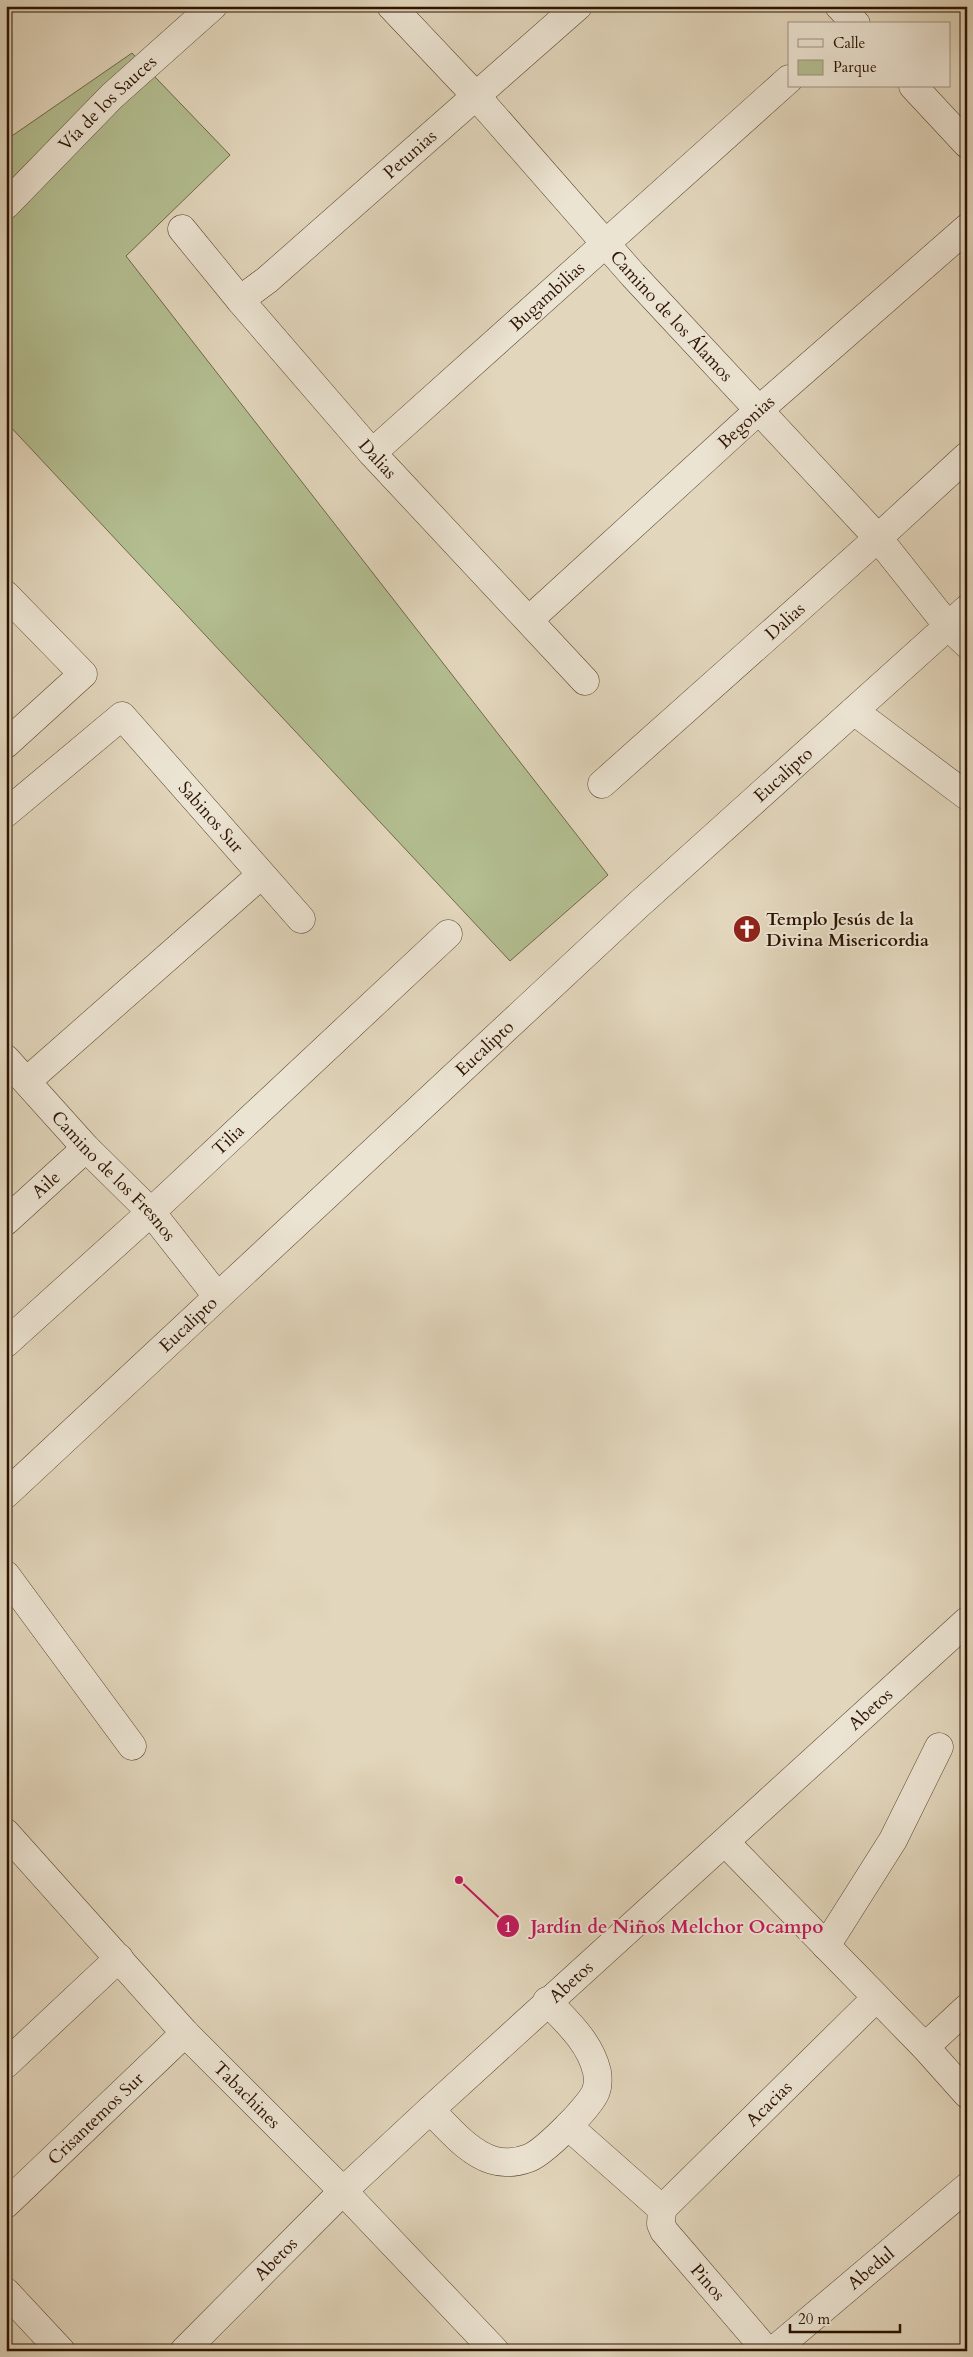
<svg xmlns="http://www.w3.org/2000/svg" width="973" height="2357" font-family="Cardo,serif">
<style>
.green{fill:#b3be91;stroke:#706848}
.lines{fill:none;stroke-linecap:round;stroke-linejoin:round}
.minor-casing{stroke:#5a442f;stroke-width:29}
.minor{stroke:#ece4d3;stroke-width:28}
.labels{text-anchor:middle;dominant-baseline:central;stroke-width:4;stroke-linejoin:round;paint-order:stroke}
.street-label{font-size:18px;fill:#2d1300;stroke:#ece4d3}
.poi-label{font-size:18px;font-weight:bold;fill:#2d1300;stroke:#ece4d3;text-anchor:start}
.leader{fill:none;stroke:#c2185b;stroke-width:2}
.callout-dot{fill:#c2185b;stroke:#ece4d3;stroke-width:2}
.mark-label{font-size:15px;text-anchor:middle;font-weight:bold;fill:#fff}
.callout-label{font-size:19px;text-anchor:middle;font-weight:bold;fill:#c2185b;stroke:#ece4d3;stroke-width:4;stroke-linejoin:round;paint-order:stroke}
</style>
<rect width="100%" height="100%" fill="#e2d6bc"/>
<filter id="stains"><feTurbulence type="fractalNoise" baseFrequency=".004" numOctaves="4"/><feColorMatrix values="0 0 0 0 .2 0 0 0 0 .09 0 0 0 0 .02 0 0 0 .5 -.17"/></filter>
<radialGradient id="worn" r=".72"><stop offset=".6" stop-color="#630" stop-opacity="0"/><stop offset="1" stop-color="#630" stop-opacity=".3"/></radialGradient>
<polygon class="green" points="132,53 230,155 126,256 608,875 510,961 6,422 6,140"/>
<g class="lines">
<defs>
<g id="minor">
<path id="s1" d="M 391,6 L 477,97 L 633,275 L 878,538 L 948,626 L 967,644"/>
<polyline points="839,6 856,24"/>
<polyline points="913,86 967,144"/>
<path id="s2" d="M 6,205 L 112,96 L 213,6"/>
<path id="s3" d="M 182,229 L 240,300 L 372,453 L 585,681"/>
<path id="s4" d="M 240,300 L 267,280 L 578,6"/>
<path id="s5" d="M 372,453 L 789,79"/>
<polyline points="6,595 83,674 6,744"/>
<path id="s6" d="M 529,620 L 759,410 L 967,228"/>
<polyline points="854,711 967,796"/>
<path id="s7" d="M 602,784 L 878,538 L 967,456"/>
<path id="s8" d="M 6,813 L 122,716 L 301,919"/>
<path id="s9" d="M 6,1059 L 86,1148 L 151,1212 L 217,1296"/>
<polyline points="27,1081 261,875"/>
<path id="s10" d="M 6,1221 L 86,1148"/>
<path id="s11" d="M 6,1343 L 151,1212 L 448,934"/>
<path id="s12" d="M 6,1494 L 637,906 L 967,609"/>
<polyline points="6,1575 132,1746"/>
<path id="s13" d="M 6,1833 L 185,2033 L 343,2191 L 495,2351"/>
<polyline points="725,1842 925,2047 967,2094"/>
<polyline points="826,1946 893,1840 939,1747"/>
<polyline points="925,2047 967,2008"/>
<polyline points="6,2064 119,1958"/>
<path d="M 430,2110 C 448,2127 467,2152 492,2160 C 505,2164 516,2163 529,2158 C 544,2152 591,2106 596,2091 C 598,2086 598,2077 597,2072 C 590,2042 567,2022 547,2001"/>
<polyline points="568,2126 662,2209"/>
<path id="s14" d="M 6,2204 L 185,2033"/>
<path id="s15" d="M 662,2209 L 876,1998"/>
<path id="s16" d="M 662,2209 L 661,2224 L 664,2231 L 767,2351"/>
<polyline points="6,2292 61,2351"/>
<path id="s17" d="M 184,2351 L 343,2191 L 430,2110 L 967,1621"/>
<path id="s18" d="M 773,2351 L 967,2187"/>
</g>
</defs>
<use href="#minor" class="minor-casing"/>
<use href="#minor" class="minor"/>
</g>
<defs>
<symbol id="church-disc" viewBox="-11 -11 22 22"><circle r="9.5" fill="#8f2418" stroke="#ece4d3"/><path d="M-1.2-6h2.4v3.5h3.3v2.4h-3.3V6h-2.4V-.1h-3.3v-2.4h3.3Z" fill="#fff"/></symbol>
</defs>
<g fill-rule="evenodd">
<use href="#church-disc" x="731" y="913" width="32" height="32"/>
</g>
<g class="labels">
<g class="street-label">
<text stroke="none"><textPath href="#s2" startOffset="144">Vía de los Sauces</textPath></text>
<text stroke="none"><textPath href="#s4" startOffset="224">Petunias</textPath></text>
<text stroke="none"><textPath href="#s5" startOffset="235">Bugambilias</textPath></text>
<text stroke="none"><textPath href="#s1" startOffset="418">Camino de los Álamos</textPath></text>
<text stroke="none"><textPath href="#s6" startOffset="294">Begonias</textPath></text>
<text stroke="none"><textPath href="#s3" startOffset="302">Dalias</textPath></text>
<text stroke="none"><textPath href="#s7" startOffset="245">Dalias</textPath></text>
<text stroke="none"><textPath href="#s12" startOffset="1059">Eucalipto</textPath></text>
<text stroke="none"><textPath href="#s8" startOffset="286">Sabinos Sur</textPath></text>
<text stroke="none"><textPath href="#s12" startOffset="654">Eucalipto</textPath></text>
<text stroke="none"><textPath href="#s11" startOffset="301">Tilia</textPath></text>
<text stroke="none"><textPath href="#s9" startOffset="159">Camino de los Fresnos</textPath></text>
<text stroke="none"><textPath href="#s10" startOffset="54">Aile</textPath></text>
<text stroke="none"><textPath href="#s12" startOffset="249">Eucalipto</textPath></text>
<text stroke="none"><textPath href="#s17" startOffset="940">Abetos</textPath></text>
<text stroke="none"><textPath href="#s17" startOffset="535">Abetos</textPath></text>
<text stroke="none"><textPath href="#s13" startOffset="356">Tabachines</textPath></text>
<text stroke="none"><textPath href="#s15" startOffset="150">Acacias</textPath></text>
<text stroke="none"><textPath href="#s14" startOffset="124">Crisantemos Sur</textPath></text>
<text stroke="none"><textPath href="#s17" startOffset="130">Abetos</textPath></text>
<text stroke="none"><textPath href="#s18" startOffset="128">Abedul</textPath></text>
<text stroke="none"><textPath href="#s16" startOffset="90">Pinos</textPath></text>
</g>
<g class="poi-label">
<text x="766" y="919">Templo Jesús de la<tspan x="766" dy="21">Divina Misericordia</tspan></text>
</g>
</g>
<path class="leader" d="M459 1880L508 1926"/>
<g class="callout-dot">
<circle cx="459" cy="1880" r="5"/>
<circle cx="508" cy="1926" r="12"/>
</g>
<g class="mark-label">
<text x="508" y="1932">1</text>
</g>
<g class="callout-label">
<text x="677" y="1933">Jardín de Niños Melchor Ocampo</text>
</g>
<rect width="973" height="2357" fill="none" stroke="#e2d6bc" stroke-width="25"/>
<rect x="8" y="8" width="958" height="2342" fill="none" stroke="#2d1300" stroke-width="2.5"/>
<rect x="12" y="12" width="948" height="2332" fill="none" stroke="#2d1300"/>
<rect x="788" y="22" width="162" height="65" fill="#ece4d3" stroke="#a0907f"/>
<rect x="798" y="39" width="25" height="8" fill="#ece4d3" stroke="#a0907f"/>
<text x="833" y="48" font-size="15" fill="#2d1300">Calle</text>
<rect x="798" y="60" width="25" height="15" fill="#b3be91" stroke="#a0907f"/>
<text x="833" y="72" font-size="15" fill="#2d1300">Parque</text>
<path d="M790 2324v8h110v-8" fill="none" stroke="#2d1300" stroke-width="2.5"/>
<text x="798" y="2324" font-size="15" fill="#2d1300" stroke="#ece4d3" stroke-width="4" paint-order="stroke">20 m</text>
<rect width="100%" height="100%" filter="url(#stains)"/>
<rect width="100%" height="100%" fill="url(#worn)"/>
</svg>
